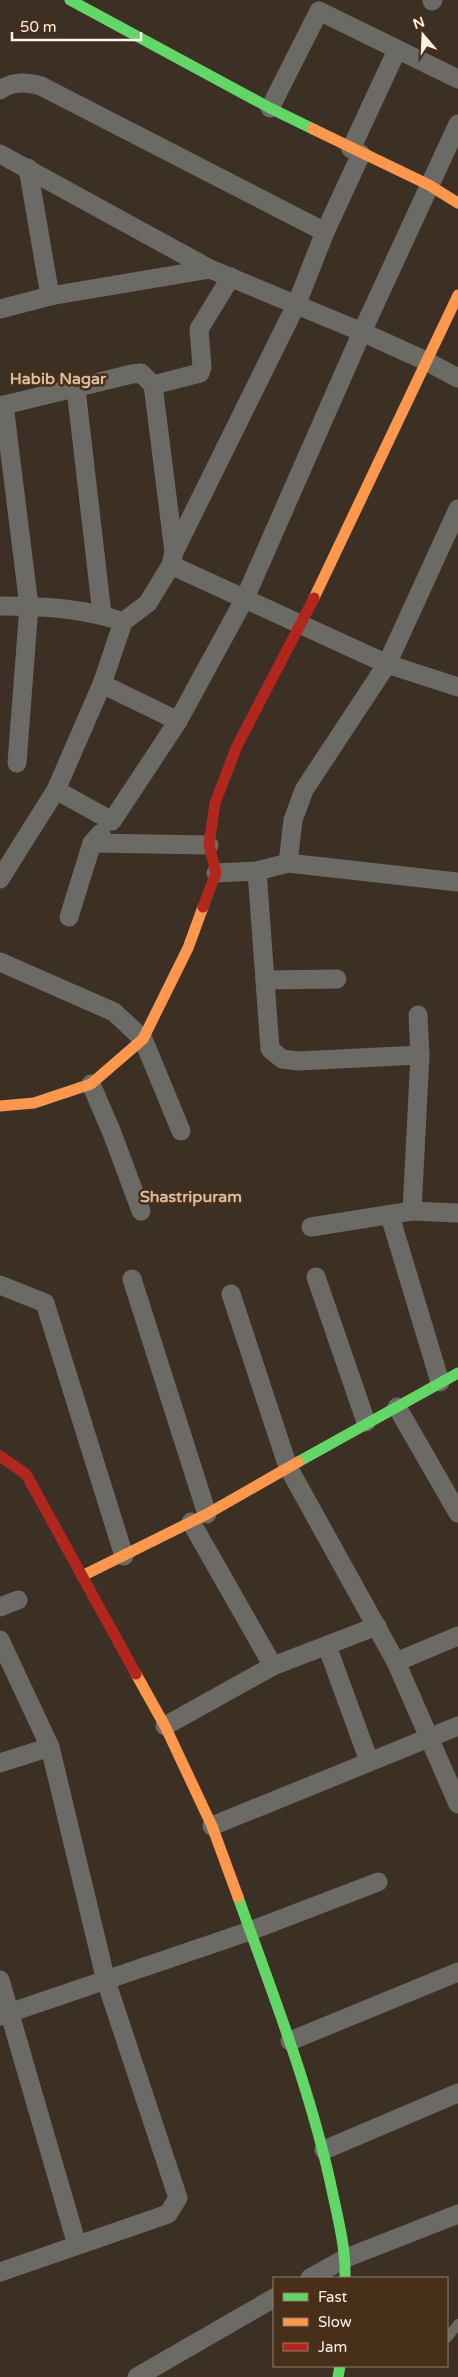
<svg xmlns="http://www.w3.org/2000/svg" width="458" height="2377" font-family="'Varela Round',sans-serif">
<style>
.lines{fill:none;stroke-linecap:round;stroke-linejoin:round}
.lane{stroke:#6b6a65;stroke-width:10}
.street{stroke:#6b6a65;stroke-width:19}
.fast{stroke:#63d668;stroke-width:11}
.slow{stroke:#ff974d;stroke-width:11}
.jam{stroke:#b3261e;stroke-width:11}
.labels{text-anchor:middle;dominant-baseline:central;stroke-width:5;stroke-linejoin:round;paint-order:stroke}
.neighbourhood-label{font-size:16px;font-weight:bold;fill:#dabca3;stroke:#472f19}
</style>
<rect width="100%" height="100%" fill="#3c3024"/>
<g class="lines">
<polyline class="lane" points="447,2338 458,2324"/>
<g class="street">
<polyline points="432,1 433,0"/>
<path d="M 0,90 C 13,81 26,82 41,86 L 325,232"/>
<polyline points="270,108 319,11 458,79"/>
<polyline points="351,149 397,50"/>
<polyline points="0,154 210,269 362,332 426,361 458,378"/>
<polyline points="28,168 50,296"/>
<polyline points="0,309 50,296 210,269"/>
<polyline points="153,385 200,373 202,367 199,329 231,277"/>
<polyline points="76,389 102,614"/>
<polyline points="4,405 29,606 17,763"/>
<polyline points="0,406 132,374 141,373 153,385 174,552"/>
<polyline points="171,565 387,664 458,687"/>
<path d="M 0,606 C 41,606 85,608 123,622 L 148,603 L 171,565 L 174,552 L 297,303 L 325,232 L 361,154"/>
<polyline points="102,684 178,721"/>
<polyline points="56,790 112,821 178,721 245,598 362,332 458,124"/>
<polyline points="92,843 209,845"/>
<polyline points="288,863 293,820 304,790 387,664 458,509"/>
<polyline points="257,871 270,1049 282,1059 298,1061 420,1055 418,1015"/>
<polyline points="216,873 257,871 288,863 458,882"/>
<polyline points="0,879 56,790 102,684 123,622"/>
<polyline points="69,917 92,843 101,833"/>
<polyline points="0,962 114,1012 143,1039 181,1131"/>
<polyline points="265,980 337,979"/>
<polyline points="91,1084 112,1133 141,1211"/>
<polyline points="412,1211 420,1055"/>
<polyline points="390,1216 440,1382"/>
<polyline points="311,1227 412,1211 458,1213"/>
<polyline points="316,1277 366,1422"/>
<polyline points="132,1279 207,1514"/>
<polyline points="0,1285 45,1303 124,1556"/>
<polyline points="231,1294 288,1467 396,1662 458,1804"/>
<polyline points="397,1407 458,1513"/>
<polyline points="191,1522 273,1666"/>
<polyline points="0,1607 18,1600"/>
<polyline points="0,1640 50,1747 106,1981 178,2198 168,2214 0,2272"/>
<polyline points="327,1646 369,1761"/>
<polyline points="396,1662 458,1636"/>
<polyline points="165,1726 273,1666 377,1626"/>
<polyline points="0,1763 50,1747"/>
<polyline points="212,1826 458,1726"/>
<polyline points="0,1980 77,2245"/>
<polyline points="0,2016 250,1931 378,1882"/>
<polyline points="290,2041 458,1972"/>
<polyline points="324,2150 458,2093"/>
<polyline points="310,2278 346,2258 458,2214"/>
<polyline points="137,2377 274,2298"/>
</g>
<g class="fast">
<polyline points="70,0 270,108 313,129"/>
<polyline points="298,1462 458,1373"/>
<path d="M 238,1897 C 273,1995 312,2093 333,2195 C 339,2223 346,2250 345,2278"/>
<polyline points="338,2377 340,2366"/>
</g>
<g class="slow">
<polyline points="313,129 429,185 458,203"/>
<polyline points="314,598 458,295"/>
<polyline points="0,1106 34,1103 91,1084 143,1039 188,948 203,907"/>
<polyline points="82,1576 207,1514 298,1462"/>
<polyline points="136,1674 165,1726 212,1826 238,1897"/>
</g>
<g class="jam">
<polyline points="203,907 216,873 209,845 215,803 237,746 314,598"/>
<polyline points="0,1456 26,1474 136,1674"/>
</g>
</g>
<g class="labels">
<g class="neighbourhood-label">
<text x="58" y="379">Habib Nagar</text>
<text x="191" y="1197">Shastripuram</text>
</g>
</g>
<rect x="273" y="2277" width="175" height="90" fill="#472f19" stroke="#917d6b"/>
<rect x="283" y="2293" width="25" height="8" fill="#63d668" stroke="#917d6b"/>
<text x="318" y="2302" font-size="15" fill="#fff2e7">Fast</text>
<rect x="283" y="2318" width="25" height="8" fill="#ff974d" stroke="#917d6b"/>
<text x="318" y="2327" font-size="15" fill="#fff2e7">Slow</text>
<rect x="283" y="2343" width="25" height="8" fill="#b3261e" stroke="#917d6b"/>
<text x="318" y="2352" font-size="15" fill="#fff2e7">Jam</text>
<g transform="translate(423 35) rotate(341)" stroke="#472f19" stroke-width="4" paint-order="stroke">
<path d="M0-4L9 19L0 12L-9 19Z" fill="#fff2e7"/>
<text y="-8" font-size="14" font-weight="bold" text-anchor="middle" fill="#fff2e7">N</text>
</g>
<path d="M12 32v8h129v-8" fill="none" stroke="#fff2e7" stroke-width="2.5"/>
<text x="20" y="32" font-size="15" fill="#fff2e7" stroke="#472f19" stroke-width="4" paint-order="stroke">50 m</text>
</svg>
